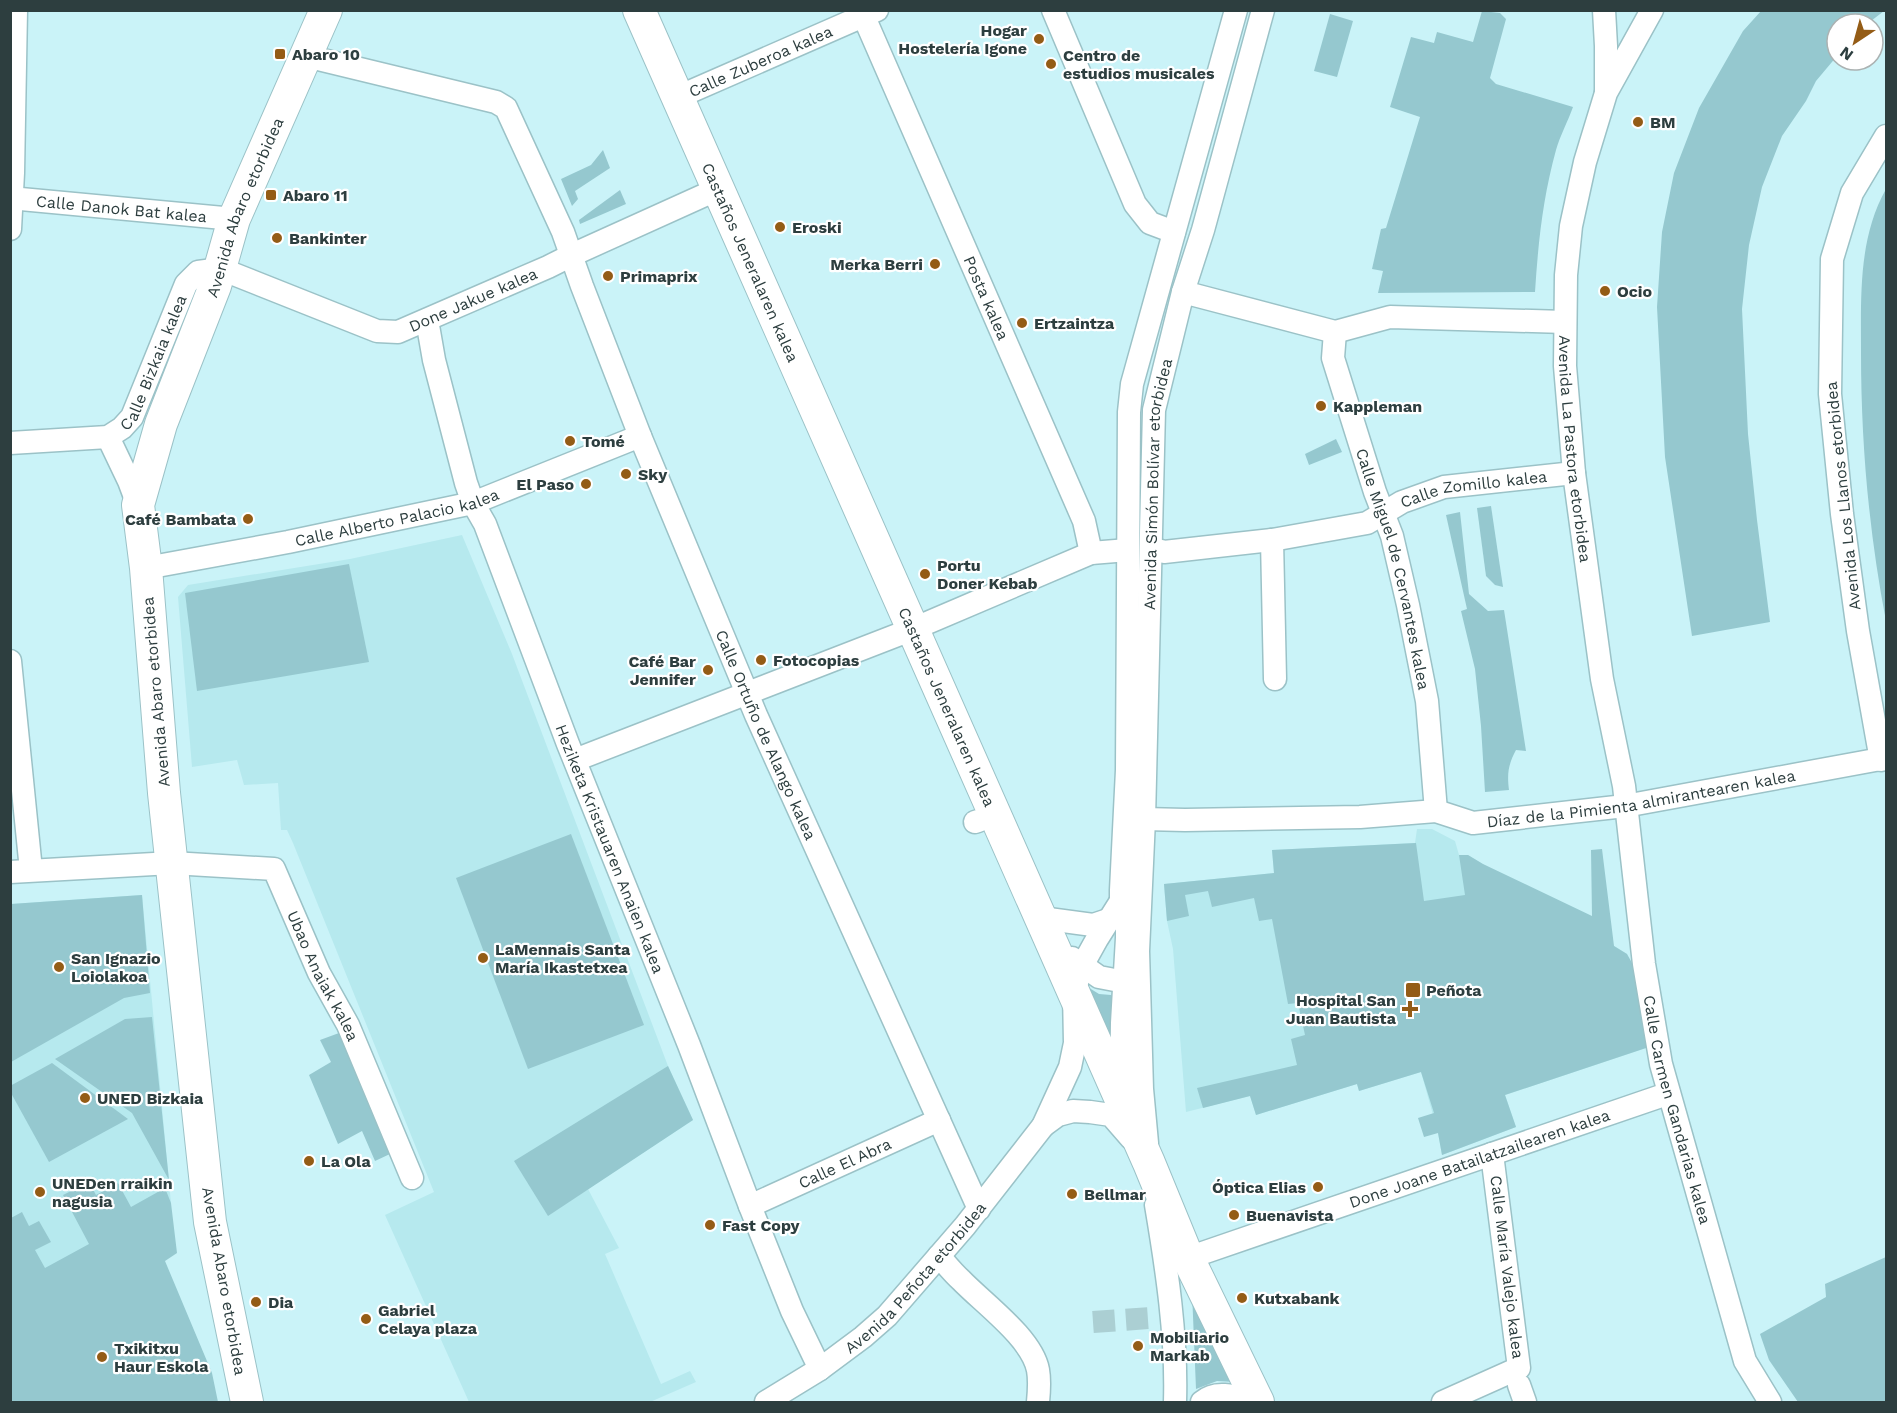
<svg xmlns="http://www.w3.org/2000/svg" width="1897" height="1413" font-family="'Work Sans',sans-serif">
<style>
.built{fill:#b6e9ee}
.green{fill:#95c8cf}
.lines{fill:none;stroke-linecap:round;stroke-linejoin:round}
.street-tunnel{stroke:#abcfd3;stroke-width:22;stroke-dasharray:22 11;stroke-linecap:butt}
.street-casing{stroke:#9bc2c7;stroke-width:25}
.secondary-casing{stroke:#9bc2c7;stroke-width:34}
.street{stroke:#fff;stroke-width:22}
.secondary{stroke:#fff;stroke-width:32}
.poi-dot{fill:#945c16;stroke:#fff;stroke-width:2}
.labels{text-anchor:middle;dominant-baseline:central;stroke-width:4.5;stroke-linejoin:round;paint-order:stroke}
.poi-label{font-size:16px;font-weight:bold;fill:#2d3e3f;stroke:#fff;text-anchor:start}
.street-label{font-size:16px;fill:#2d3e3f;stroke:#fff}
</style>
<rect width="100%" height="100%" fill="#caf3f8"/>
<g class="built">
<polygon points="462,535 512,654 668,1066 693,1120 588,1189 619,1248 605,1254 661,1384 690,1371 696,1382 650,1402 469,1402 385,1215 434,1192 293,843 287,830 281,830 278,783 244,785 237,760 192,767 178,597 188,585 350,559"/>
<polygon points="1417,829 1432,829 1455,841 1459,855 1468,855 1627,954 1649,1047 1505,1095 1516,1127 1442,1155 1438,1133 1421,1072 1359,1091 1357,1084 1256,1115 1250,1096 1186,1112 1173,949 1167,921 1164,884 1274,873 1272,850 1415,843"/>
<polygon points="142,895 171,1203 11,1294 11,904"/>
</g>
<g class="green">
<path d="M 1482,11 L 1500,13 L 1506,19 L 1490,78 L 1496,84 L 1573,107 C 1568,121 1560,136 1556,150 C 1543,197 1538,244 1535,292 L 1378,293 L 1383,271 L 1372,269 L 1381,229 L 1386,228 L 1420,117 L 1390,107 L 1411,37 L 1434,43 L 1437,32 L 1473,42 Z"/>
<polygon points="1761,11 1884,11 1867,24 1837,24 1837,56 1816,81 1806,101 1782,136 1762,187 1749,245 1742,309 1748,434 1757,520 1770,622 1692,636 1665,457 1657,307 1662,232 1674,173 1699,108 1743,31"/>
<polygon points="1330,14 1353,21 1337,77 1314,71"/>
<polygon points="603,150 610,168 575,191 578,199 572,206 561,179 591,165"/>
<path d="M 1886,189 L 1886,621 C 1869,533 1861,443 1861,353 C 1861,297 1858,239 1886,189 Z"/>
<polygon points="620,190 626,204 580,224 579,220"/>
<polygon points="1336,439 1342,452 1309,465 1305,454"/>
<polygon points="1491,506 1503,587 1495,585 1486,576 1477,508"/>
<path d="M 1460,512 L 1469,594 L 1488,611 L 1504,610 L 1526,751 L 1516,750 C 1508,765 1507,774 1509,790 L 1485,792 L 1481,726 L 1475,669 L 1461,611 L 1467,609 L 1446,515 Z"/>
<polygon points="349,564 369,662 197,691 185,593"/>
<polygon points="571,834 644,1025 528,1069 456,878"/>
<polygon points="1416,843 1424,901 1465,895 1459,855 1468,855 1483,864 1592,916 1591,850 1602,849 1614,946 1627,954 1636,970 1649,1047 1505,1095 1516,1127 1442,1155 1438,1133 1424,1137 1418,1118 1434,1113 1421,1072 1359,1091 1357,1084 1256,1115 1250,1096 1203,1108 1197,1088 1297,1065 1291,1039 1305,1035 1298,1003 1288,1004 1272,919 1259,921 1254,898 1212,907 1208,891 1185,895 1189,916 1167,921 1164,884 1274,873 1272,850"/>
<polygon points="142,895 150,993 124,998 11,1062 11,904"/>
<polygon points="1086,986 1099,994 1111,995 1115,999 1113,1047"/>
<polygon points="152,1017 169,1180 132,1113 55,1059 125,1019"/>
<polygon points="339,1033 390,1154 375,1161 362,1131 338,1144 309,1075 331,1062 320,1040"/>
<polygon points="52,1063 128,1119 49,1162 11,1093 10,1086"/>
<polygon points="668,1066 693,1120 548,1216 514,1161"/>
<polygon points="89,1182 96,1195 118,1183 131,1207 165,1188 171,1203 177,1253 165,1261 212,1373 218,1402 11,1402 11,1218 22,1212 29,1226 39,1221 51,1242 35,1250 45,1268 89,1244 63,1195"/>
<polygon points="1886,1257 1886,1402 1798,1402 1769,1360 1760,1334 1826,1297 1825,1284"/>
<polygon points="1192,1292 1235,1382 1217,1381 1196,1389"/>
</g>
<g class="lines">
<polyline class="street-tunnel" points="1093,1322 1150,1318"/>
<defs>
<g id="street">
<path id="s1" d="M 861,10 L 1084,521 L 1091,553"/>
<polyline points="1053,10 1135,204 1150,223 1174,232"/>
<polyline points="1604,10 1606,46 1606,91"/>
<path id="s2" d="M 1652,10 L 1606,93 L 1585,162 L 1571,226 L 1566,275 L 1565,366 L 1574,473 L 1602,679 L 1624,786 L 1644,964 L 1661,1064 L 1745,1361 L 1770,1402"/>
<path id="s3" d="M 306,56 L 496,102 L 506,108 L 563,232 L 582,286 L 640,436 L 756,715 L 979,1209"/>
<path id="s4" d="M 678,97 L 877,10"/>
<path id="s5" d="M 10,198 L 234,219"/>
<polyline points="10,229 13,173 16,10"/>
<polyline points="1183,292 1335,332 1390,317 1565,322"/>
<path id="s6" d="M 427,320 L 434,360 L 466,483 L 473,503 L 485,524 L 568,744 L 689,1045 L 750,1206 L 792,1311 L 820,1369"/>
<path id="s7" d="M 1335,332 L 1333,358 L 1375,492 L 1392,536 L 1408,605 L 1427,701 L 1436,811"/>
<polyline points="108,437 129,481 138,505"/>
<path id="s8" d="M 10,443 L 108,437 L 122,428 L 132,417 L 186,284 L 198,272 L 221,269 L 377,331 L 398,332 L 548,267 L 572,255 L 718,189"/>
<polyline points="1272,540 1275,679"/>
<path id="s9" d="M 1151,548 L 1164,552 L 1272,540 L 1367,523 L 1402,502 L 1444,487 L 1574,473"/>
<path id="s10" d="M 146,568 L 288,542 L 473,503 L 640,436"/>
<polyline points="10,661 31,870"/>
<polyline points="575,760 913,629 1091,553 1128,550"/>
<polyline points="1881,760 1858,631 1842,514 1830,394 1832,259 1852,193 1886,136"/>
<path id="s11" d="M 1144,819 L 1185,820 L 1360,817 L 1436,811 L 1473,823 L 1625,806 L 1886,758"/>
<polyline points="975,822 978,821"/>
<path id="s12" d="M 10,872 L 172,863 L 274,869 L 319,973 L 348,1025 L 412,1178"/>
<polyline points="1041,918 1093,925 1108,920"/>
<polyline points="1072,958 1099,977 1125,982 1137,973"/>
<polyline points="1121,1090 1122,1023 1127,938 1127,918 1121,901 1121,890 1127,770 1129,412 1132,384 1236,10"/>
<polyline points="1043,1126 1058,1115 1073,1111 1090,1112 1111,1115 1131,1138"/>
<path id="s13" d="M 1147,1143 L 1142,1089 L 1138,951 L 1144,819 L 1154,410 L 1183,292 L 1203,230 L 1263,10"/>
<path d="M 1156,1205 C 1167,1270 1177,1337 1175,1402"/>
<path id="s14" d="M 750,1206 L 939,1120"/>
<path d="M 939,1256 C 946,1264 953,1273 961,1280 C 983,1303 1032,1338 1038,1370 C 1040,1381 1039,1392 1038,1402"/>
<path id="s15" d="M 1188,1258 L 1667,1094"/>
<polyline points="1519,1385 1525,1402"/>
<path id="s16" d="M 766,1402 L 820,1369 L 863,1337 L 887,1316 L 965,1226 L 1043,1126 L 1070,1067 L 1075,1043 L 1074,992 L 1082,966 L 1097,939 L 1121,901"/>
<path d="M 1202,1402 C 1217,1389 1237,1397 1254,1402"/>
<polyline points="1443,1402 1519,1368 1492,1154"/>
</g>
<g id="secondary">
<path id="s17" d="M 639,10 L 1149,1163 L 1188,1258 L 1258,1402"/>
<path id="s18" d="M 247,1402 L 210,1222 L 164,793 L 146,568 L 138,505 L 161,424 L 215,286 L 234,219 L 326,10"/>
</g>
</defs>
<use href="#street" class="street-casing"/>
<use href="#secondary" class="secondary-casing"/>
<use href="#street" class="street"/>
<use href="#secondary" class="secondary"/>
</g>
<g class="poi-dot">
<circle cx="1039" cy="39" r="6"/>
<rect x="274" y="48" width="12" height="12" rx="3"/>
<circle cx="1051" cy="64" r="6"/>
<circle cx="1638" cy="122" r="6"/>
<rect x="265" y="189" width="12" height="12" rx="3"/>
<circle cx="780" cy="227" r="6"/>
<circle cx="277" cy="238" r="6"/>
<circle cx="935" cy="264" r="6"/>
<circle cx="608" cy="276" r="6"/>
<circle cx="1605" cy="291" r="6"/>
<circle cx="1022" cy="323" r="6"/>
<circle cx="1321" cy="406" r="6"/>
<circle cx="570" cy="441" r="6"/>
<circle cx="626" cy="474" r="6"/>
<circle cx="586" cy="484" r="6"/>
<circle cx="248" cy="519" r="6"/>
<circle cx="925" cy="574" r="6"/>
<circle cx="761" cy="660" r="6"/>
<circle cx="708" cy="670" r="6"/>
<circle cx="483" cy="958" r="6"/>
<circle cx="59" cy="967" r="6"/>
<rect x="1405" y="982" width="16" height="16" rx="3"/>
<path d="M1407 1000h6v6h6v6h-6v6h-6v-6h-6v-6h6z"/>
<circle cx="85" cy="1098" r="6"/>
<circle cx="309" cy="1161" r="6"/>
<circle cx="1318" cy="1187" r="6"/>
<circle cx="40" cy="1192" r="6"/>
<circle cx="1072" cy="1194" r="6"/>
<circle cx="1234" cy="1215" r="6"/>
<circle cx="710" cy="1225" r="6"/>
<circle cx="1242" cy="1298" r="6"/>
<circle cx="256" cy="1302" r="6"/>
<circle cx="366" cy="1319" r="6"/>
<circle cx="1138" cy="1346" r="6"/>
<circle cx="102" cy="1357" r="6"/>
</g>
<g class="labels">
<g class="poi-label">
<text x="1027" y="30" text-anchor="end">Hogar<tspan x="1027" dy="18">Hostelería Igone</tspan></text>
<text x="292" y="54">Abaro 10</text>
<text x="1063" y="55">Centro de<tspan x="1063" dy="18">estudios musicales</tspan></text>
<text x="1650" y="122">BM</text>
<text x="283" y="195">Abaro 11</text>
<text x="792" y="227">Eroski</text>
<text x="289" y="238">Bankinter</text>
<text x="923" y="264" text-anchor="end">Merka Berri</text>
<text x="620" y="276">Primaprix</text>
<text x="1617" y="291">Ocio</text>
<text x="1034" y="323">Ertzaintza</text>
<text x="1333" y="406">Kappleman</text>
<text x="582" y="441">Tomé</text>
<text x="638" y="474">Sky</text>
<text x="574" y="484" text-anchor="end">El Paso</text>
<text x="236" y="519" text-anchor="end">Café Bambata</text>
<text x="937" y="565">Portu<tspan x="937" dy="18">Doner Kebab</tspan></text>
<text x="773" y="660">Fotocopias</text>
<text x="696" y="661" text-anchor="end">Café Bar<tspan x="696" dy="18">Jennifer</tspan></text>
<text x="495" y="949">LaMennais Santa<tspan x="495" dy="18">María Ikastetxea</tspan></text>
<text x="71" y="958">San Ignazio<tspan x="71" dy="18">Loiolakoa</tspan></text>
<text x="1426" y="990">Peñota</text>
<text x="1396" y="1000" text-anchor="end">Hospital San<tspan x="1396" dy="18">Juan Bautista</tspan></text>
<text x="97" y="1098">UNED Bizkaia</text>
<text x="321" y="1161">La Ola</text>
<text x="52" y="1183">UNEDen rraikin<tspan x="52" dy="18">nagusia</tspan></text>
<text x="1306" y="1187" text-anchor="end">Óptica Elias</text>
<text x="1084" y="1194">Bellmar</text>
<text x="1246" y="1215">Buenavista</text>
<text x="722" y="1225">Fast Copy</text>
<text x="1254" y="1298">Kutxabank</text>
<text x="268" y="1302">Dia</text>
<text x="378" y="1310">Gabriel<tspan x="378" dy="18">Celaya plaza</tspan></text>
<text x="1150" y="1337">Mobiliario<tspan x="1150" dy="18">Markab</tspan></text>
<text x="114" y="1348">Txikitxu<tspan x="114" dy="18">Haur Eskola</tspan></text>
</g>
<g class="street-label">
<text stroke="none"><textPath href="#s4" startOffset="90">Calle Zuberoa kalea</textPath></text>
<text stroke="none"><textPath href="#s5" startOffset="112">Calle Danok Bat kalea</textPath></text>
<text stroke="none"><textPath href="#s18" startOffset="1221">Avenida Abaro etorbidea</textPath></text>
<text stroke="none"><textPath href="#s17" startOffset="276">Castaños Jeneralaren kalea</textPath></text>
<text stroke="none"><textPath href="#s1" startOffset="314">Posta kalea</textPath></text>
<text stroke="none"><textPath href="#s8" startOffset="584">Done Jakue kalea</textPath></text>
<text stroke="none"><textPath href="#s8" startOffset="188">Calle Bizkaia kalea</textPath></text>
<text stroke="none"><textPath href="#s2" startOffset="456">Avenida La Pastora etorbidea</textPath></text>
<text stroke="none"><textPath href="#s13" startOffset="660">Avenida Simón Bolívar etorbidea</textPath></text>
<text stroke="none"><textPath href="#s9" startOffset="333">Calle Zomillo kalea</textPath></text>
<text transform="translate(1843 496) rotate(-96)">Avenida Los Llanos etorbidea</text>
<text stroke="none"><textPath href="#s10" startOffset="256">Calle Alberto Palacio kalea</textPath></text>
<text stroke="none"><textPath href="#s7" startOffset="246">Calle Miguel de Cervantes kalea</textPath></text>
<text transform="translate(156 692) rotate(-95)">Avenida Abaro etorbidea</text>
<text stroke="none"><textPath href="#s17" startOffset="762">Castaños Jeneralaren kalea</textPath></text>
<text stroke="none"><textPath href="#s3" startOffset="886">Calle Ortuño de Alango kalea</textPath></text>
<text stroke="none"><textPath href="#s11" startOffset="501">Díaz de la Pimienta almirantearen kalea</textPath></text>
<text stroke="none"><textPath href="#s6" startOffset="561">Heziketa Kristauaren Anaien kalea</textPath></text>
<text stroke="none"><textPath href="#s12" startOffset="382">Ubao Anaiak kalea</textPath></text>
<text stroke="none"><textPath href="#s2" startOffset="1126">Calle Carmen Gandarias kalea</textPath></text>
<text stroke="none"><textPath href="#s15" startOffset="308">Done Joane Batailatzailearen kalea</textPath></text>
<text stroke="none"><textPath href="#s14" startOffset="104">Calle El Abra</textPath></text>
<text transform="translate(1507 1267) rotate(83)">Calle María Valejo kalea</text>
<text stroke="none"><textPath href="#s16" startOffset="196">Avenida Peñota etorbidea</textPath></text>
<text transform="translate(224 1281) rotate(80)">Avenida Abaro etorbidea</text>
</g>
</g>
<rect width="1897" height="1413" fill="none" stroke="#2d3e3f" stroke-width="24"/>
<g transform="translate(1855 42) rotate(216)"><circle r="28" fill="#ffffff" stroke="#abb2b2" stroke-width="1.5"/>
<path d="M0-4.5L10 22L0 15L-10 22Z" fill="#945c16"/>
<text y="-9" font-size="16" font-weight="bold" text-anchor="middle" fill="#2d3e3f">N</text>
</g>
</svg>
